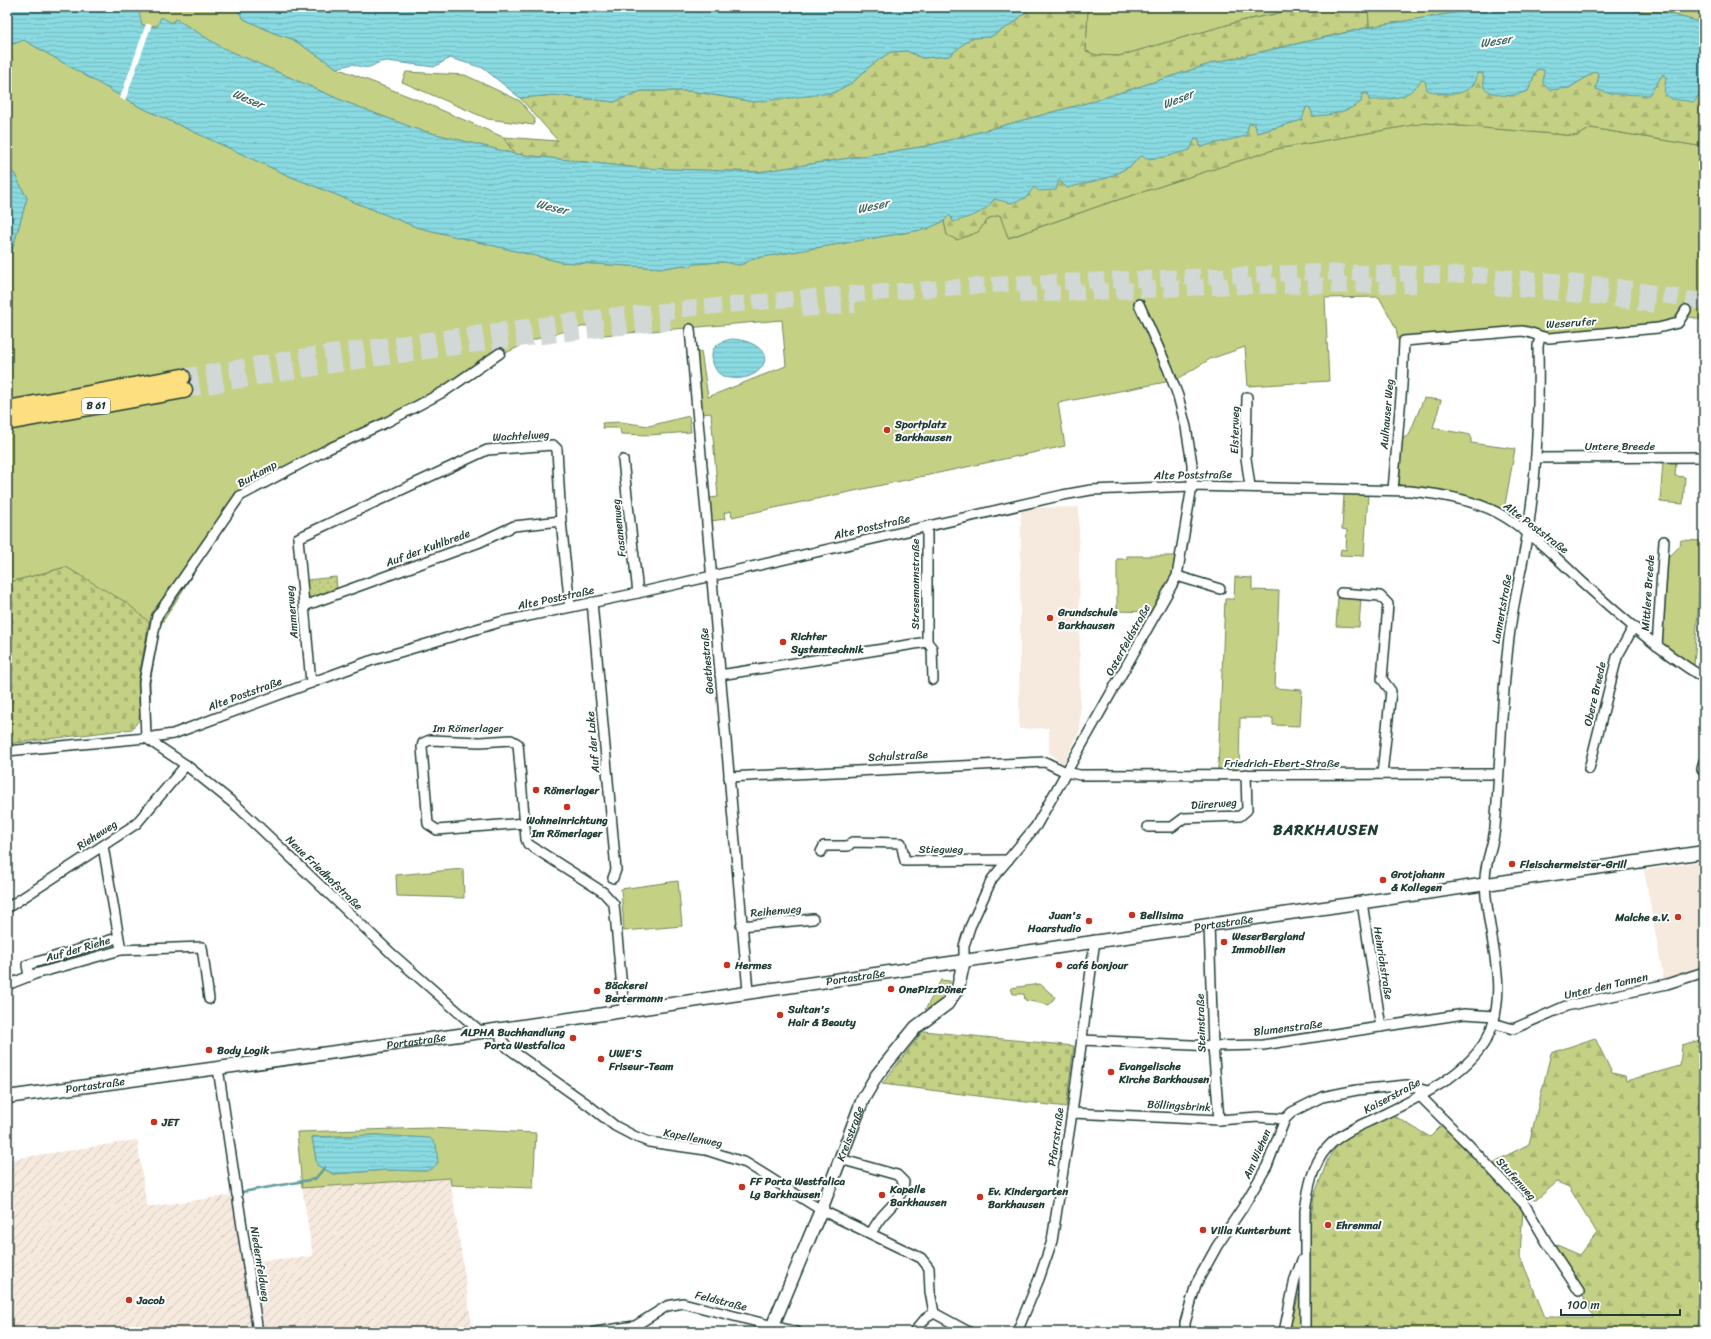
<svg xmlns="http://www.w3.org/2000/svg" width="1711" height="1339" font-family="Sriracha,sans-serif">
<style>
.built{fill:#f6e9de}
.industrial{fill:url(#industrial-furrows)}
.green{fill:#c4d184;stroke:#72875c;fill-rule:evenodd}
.forest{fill:url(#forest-firs);stroke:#72875c}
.cemetery{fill:url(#cemetery-stones);stroke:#72875c}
.park{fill:url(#park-dots);stroke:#72875c}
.water{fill:url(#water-rules);stroke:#5f9b9c}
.pier{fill:#fff}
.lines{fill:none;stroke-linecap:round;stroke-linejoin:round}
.stream{stroke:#5f9b9c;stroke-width:2.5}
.highway-tunnel{stroke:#d2d8d6;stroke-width:16;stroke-dasharray:16 8;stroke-linecap:butt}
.street-casing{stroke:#1f3d34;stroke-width:12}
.secondary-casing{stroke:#1f3d34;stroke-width:15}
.highway-casing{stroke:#1f3d34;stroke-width:19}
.street{stroke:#fff;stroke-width:9}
.secondary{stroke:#fff;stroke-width:12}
.highway{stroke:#fedf80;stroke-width:16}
.poi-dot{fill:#c8321e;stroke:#fff;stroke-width:1.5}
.labels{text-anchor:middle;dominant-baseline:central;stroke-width:4;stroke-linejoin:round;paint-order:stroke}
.shield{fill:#fff;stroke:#627771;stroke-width:1}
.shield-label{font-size:10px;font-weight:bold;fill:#1f3d34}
.street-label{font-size:11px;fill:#1f3d34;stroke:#fff}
.poi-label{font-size:11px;font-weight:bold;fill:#1f3d34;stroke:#fff;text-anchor:start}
.water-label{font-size:12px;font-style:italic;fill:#3a645f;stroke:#fff}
.district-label{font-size:15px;font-weight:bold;letter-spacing:1px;fill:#1f3d34;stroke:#fff}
</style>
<defs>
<pattern id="industrial-furrows" width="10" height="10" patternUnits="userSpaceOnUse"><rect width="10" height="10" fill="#f6e9de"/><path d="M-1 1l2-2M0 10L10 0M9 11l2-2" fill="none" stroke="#d2c9bf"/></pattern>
<pattern id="forest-firs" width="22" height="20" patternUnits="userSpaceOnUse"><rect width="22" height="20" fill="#c4d184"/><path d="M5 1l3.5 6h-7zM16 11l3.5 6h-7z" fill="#a8b473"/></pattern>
<pattern id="cemetery-stones" width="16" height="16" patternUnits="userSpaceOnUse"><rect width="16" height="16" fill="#c4d184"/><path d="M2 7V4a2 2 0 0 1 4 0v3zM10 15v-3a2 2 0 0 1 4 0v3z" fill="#a8b473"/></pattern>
<pattern id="park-dots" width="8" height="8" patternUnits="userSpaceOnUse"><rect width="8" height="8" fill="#c4d184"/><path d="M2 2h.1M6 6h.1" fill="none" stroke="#a8b473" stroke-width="1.8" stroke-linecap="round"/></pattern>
<pattern id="water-rules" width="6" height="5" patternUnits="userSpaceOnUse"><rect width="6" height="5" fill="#89dae1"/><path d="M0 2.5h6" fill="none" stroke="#76bcc2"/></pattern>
</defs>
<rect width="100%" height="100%" fill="#fff"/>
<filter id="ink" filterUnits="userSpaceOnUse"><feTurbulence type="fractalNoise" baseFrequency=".025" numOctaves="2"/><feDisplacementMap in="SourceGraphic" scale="8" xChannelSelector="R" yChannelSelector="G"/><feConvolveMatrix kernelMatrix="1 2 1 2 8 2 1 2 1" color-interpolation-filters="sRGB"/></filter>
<g filter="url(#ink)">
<g class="built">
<polygon points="1079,507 1080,730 1063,765 1049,752 1049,728 1019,729 1021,508"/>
<polygon points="1704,861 1704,968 1664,981 1644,870"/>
</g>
<g class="industrial">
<polygon points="137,1140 147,1207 234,1195 258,1332 7,1332 7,1160"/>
<polygon points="450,1178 473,1332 265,1332 254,1261 313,1256 302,1188"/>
</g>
<g class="green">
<path d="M 138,7 L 235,7 L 244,19 L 274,33 L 292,39 L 337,68 L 423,102 L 503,137 L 515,154 L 416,129 L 343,101 L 221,47 L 176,19 C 166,28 153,26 141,25 Z"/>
<polygon points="1088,7 1307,7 1241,21 1119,56 1095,55 1086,51"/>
<polygon points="1368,7 1489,7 1369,27"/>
<polygon points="1578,7 1704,7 1704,23 1666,13"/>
<path d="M 7,38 L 13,44 L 24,40 L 138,106 L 287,175 L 416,227 L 561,262 L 664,268 L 684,265 L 691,267 L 693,264 C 702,264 712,262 721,262 C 735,262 738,270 751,259 L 927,229 L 944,221 L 947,235 L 978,232 L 989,218 L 1000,215 L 1009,238 L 1102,205 L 1276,149 L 1425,123 L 1577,136 L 1591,128 L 1704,147 L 1704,321 L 1691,317 L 1660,327 L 1541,339 L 1526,331 L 1399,345 L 1396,328 L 1379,297 L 1325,298 L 1329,381 L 1248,386 L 1245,347 L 1210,359 L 1176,380 L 1058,403 L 1065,446 L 732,517 L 731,511 L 724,513 L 725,519 L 711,521 L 710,498 L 718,497 L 711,413 L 702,414 L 697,353 L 701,351 L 708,397 L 786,366 L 782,320 L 591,336 L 589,325 L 536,339 L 501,355 L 446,393 L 244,494 L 160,626 L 150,683 L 151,728 L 140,719 L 138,682 L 149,622 L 66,567 L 7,583 L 7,268 L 27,198 L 14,173 L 7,170 Z"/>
<polygon points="406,72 465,75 520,101 535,119 534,125 488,119 402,82"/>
<path d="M 1424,398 L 1441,400 L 1433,428 L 1471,435 L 1471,443 L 1515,449 L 1504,510 C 1472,496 1434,487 1399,485 L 1402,439 L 1409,435 Z"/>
<polygon points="689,416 691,432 649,435 621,434 620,428 603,428 602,423 620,422 649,426"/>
<polygon points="1663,462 1676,463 1675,476 1685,477 1683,504 1660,502"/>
<polygon points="1344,494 1368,495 1364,556 1340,555 1341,549 1346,550 1347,530 1342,529"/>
<polygon points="1681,540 1703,541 1694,666 1661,643 1667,559 1680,546"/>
<polygon points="1127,556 1176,556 1173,573 1152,612 1117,611 1117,559 1127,559"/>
<polygon points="1235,577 1252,578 1252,590 1279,591 1275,688 1302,690 1300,726 1273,725 1273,718 1240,718 1239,770 1218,770 1225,599 1234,599"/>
<polygon points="1338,597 1361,598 1359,627 1336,626"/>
<polygon points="463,869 464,898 397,896 396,875"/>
<polygon points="678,881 682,926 624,931 621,889"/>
<path d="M 941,980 L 950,981 C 950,997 938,1005 925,1010 Z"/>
<polygon points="1040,984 1055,997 1049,1005 1025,1000 1024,994 1013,994 1011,988"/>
<path d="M 429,1128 L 536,1133 L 533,1188 L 451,1185 L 450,1178 L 302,1188 L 297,1132 ZM 377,1135 L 413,1138 L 426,1171 L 387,1170 L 333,1174 L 317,1165 L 312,1137 Z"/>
</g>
<g class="forest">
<polygon points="1031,7 1088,7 1086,51 1096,55 1119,56 1241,21 1307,7 1368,7 1369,27 1213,63 1094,101 927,146 759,172 639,168 515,154 503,137 558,141 520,98 554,95 614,102 641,91 691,91 754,102 852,83 869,67 890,52 907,51 922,58 949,56 971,38 990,37 1014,23"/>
<path d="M 1537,69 L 1544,70 L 1569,88 L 1596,71 L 1599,76 L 1596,89 L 1648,94 L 1663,74 L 1694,102 L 1704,88 L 1704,147 L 1591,128 L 1577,136 L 1425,123 L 1276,149 L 1102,205 L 1008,238 L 1000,215 L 989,218 L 978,232 L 957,240 L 947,235 L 944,221 L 950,214 L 1059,179 L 1095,180 L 1107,178 L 1131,166 L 1139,157 L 1195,139 L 1199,139 L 1200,147 L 1254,122 L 1258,133 L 1301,120 L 1306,107 L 1368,93 L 1369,100 L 1421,80 L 1425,80 L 1438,94 C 1459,92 1470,96 1478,73 L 1483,73 L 1528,91 Z"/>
<polygon points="1595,1038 1612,1073 1625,1076 1626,1081 1680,1066 1682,1045 1704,1039 1704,1332 1289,1332 1309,1256 1309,1231 1314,1196 1328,1159 1340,1142 1391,1114 1430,1137 1442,1125 1523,1208 1520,1256 1545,1317 1592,1317 1581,1290 1550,1242 1580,1255 1597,1233 1569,1187 1557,1182 1536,1200 1526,1199 1492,1163 1529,1144 1551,1053"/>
</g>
<g class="cemetery">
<polygon points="66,567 127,603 149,622 138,682 140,719 132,729 7,744 7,583"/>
<polygon points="923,1031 1074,1046 1066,1107 882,1084"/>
</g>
<polygon class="park" points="336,577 337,590 312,598 308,596 307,580"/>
<g class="water">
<path d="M 7,7 L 138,7 L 142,25 L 157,27 L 161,17 L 172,23 L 176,19 L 221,47 L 343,101 L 416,129 L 515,154 L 639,168 L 759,172 L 927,146 L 1094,101 L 1213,63 L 1375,26 L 1489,7 L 1578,7 L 1666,13 L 1704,23 L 1704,88 L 1694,102 L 1672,99 L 1664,94 L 1666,77 L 1663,74 L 1649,95 L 1611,94 L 1596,89 L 1599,76 L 1596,71 L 1569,88 L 1550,90 L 1543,84 L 1544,70 L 1537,69 L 1528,91 C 1512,97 1498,98 1484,88 L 1483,73 L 1478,73 C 1477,77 1476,82 1473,85 C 1463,97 1441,95 1427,90 L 1425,81 L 1421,80 C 1410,99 1389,100 1369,100 L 1368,93 L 1362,94 L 1361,102 C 1348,112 1328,116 1313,116 L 1310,108 L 1306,107 L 1302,120 L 1257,133 L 1254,122 L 1249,124 L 1246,136 L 1200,147 L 1199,140 L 1195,139 L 1190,150 L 1165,157 L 1146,159 L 1142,156 L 1139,157 L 1131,166 L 1107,178 L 1067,188 L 1059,180 L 1056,190 L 1039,191 L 1034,187 L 1026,198 L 1011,203 L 994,199 C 986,214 968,217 953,222 L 950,215 L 944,221 L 927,229 L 751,259 C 738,270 735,262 721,262 C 712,262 702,264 693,264 L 691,267 L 684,265 L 664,268 L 561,262 L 416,227 L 287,175 L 138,106 L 24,40 L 13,44 L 7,38 Z"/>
<path d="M 235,7 L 1031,7 L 1014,23 L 990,37 L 971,38 L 949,56 L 922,58 L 907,51 L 890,52 L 869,67 L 852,83 L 833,93 L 754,102 L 691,91 L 641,91 L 614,102 L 554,95 L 520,98 L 483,68 L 450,58 L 434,67 L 387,61 C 371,62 373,73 353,64 L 337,68 L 292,39 L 274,33 L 244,19 Z"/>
<polygon points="7,170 14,173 27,198 7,268"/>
<path d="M 732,339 C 745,340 756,343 765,354 C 767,375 740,383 723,376 C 714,373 708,354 715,347 C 720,342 726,340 732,339 Z"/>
<polygon points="377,1135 430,1138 436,1144 438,1163 432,1169 426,1171 387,1170 333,1174 317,1165 312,1137"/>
</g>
<polygon class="pier" points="146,24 152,24 125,101 120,98"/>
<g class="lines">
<polyline class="stream" points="242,1192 315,1179 325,1167"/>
<g class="highway-tunnel">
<polyline points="1495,287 1605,297 1655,305"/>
<polyline points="1020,295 1235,286 1416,285"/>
<polyline points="802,309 855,305"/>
<polyline points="182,377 307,356 611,316 823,296 1007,284 1319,272 1474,275 1606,285 1704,302"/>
<path d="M 184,390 C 345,361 507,338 670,322"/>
</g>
<defs>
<g id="street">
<polyline points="690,329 748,991"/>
<polyline points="1247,397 1246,458 1250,486"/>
<polyline points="1536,458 1704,457"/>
<polyline points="623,460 638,593"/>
<path d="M 1393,490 L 1402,385 L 1404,341 L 1522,331 C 1532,332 1539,337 1549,338 L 1658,328 L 1678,323 L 1686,310"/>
<polyline points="1177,576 1220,589"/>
<polyline points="1341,593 1380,596 1388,604 1382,679 1391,691 1382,774"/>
<polyline points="592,602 616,870 613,878"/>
<polyline points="304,606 480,542 514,526 561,521"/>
<polyline points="927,642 932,648 933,680"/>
<polyline points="1657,646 1664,541"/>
<polyline points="720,675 927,642 927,527"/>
<polyline points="311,683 298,538 487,450 553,445 557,449 561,521 570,607"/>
<polyline points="146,738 144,682 157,616 240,496 328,449 387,422 445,391 500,353"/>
<polyline points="146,738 186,765 238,807 392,954 481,1032"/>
<path d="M 7,751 L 146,738 L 173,734 L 370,661 L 500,622 L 638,593 L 1063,495 L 1091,490 L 1192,486 L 1410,491 C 1439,494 1472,499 1498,513 C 1526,528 1557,558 1580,580 C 1620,616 1658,650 1704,678"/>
<polyline points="1589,769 1617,657 1633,628"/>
<polyline points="1702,769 1704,761"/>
<polyline points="729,777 1045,762 1066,772 1080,775 1498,774"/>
<polyline points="525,823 437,830 428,824 422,747 423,743 430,740 480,742 511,740 518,744 526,839 528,844 603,892 614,904 624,1009"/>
<polyline points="1148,827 1172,827 1184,818 1240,816 1247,810 1246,774"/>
<polyline points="821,852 824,846 848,846 852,842 901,843 905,861 1008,860"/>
<polyline points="1362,902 1381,1027"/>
<polyline points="7,908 136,824 186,765"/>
<polyline points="1209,924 1213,1046 1219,1120"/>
<polyline points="741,926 813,919"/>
<polyline points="121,950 202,947 209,999"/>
<polyline points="964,960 964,946 970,927 992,879 1036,826 1177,576 1192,486 1192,464 1186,427 1178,396 1168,369 1139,304"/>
<polyline points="29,976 27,965 117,938"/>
<polyline points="7,985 35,974 121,950 103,846"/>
<polyline points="1493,1023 1513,1029 1566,1006 1667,984 1704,972"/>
<polyline points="499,1028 501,1039 508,1048 587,1104 615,1126 636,1137 649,1142 706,1150 746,1163 821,1210 921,1258 929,1268 930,1292 934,1313"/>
<polyline points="1082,1040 1213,1046 1263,1045 1464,1014 1495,1016"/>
<polyline points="218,1068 237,1195"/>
<polyline points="1419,1095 1468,1144 1525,1205 1546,1241 1579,1291"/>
<polyline points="1072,1113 1219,1120 1258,1117 1285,1119"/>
<path d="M 840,1159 L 897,1175 L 904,1182 C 903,1196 893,1204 884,1214 C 879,1219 875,1226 871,1233"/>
<polyline points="238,1200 258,1332"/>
<polyline points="934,1313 969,1332"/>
<polyline points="595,1332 635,1326 667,1306 683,1303 797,1332"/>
<polyline points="914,1332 926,1318 934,1313"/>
<polyline points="1017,1332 1039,1279 1052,1241 1072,1113 1095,940"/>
<polyline points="1185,1332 1185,1323 1196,1284 1217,1246 1243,1207 1267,1166 1285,1119 1292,1112 1322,1097 1357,1090 1407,1085 1427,1091"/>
<polyline points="1284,1332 1295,1279 1302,1260"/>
<path d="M 1305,1332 L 1305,1211 C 1308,1189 1312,1165 1327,1148 C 1340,1133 1359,1126 1376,1118 C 1415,1099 1472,1074 1490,1032 C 1510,983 1485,930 1485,879 C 1485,861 1494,845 1495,827 C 1501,761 1501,696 1510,630 C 1515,591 1526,554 1530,515 C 1538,459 1539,403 1538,346 L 1540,337"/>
</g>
<g id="secondary">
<path id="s1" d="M 7,1097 L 481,1032 L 1704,852"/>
<path id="s2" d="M 770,1332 L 821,1210 L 863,1099 L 877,1075 L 916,1027 L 947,1004 L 958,988 L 964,960"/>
</g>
<g id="highway">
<polyline points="7,409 182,377"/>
<polyline points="7,422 184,390"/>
</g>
</defs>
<use href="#street" class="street-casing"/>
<use href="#secondary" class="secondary-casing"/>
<use href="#highway" class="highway-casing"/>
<use href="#street" class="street"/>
<use href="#secondary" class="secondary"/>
<use href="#highway" class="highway"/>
</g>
</g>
<g class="poi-dot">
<circle cx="887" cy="430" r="4"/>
<circle cx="1050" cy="618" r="4"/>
<circle cx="783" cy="642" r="4"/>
<circle cx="536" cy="790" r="4"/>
<circle cx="567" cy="807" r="4"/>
<circle cx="1512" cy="864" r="4"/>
<circle cx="1383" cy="880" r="4"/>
<circle cx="1132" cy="915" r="4"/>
<circle cx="1678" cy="917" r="4"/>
<circle cx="1089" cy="921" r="4"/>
<circle cx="1224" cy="942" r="4"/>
<circle cx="727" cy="965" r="4"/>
<circle cx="1059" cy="965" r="4"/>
<circle cx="891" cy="989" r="4"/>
<circle cx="597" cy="991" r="4"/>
<circle cx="780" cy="1015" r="4"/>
<circle cx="573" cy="1038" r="4"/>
<circle cx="209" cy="1050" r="4"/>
<circle cx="601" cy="1059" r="4"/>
<circle cx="1111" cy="1072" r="4"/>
<circle cx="154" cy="1122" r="4"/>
<circle cx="742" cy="1187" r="4"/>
<circle cx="882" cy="1195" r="4"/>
<circle cx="980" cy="1197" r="4"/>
<circle cx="1328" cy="1225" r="4"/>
<circle cx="1203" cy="1230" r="4"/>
<circle cx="129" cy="1300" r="4"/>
</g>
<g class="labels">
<rect class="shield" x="82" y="398" width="28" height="16" rx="3"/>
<g class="shield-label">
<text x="96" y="406">B 61</text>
</g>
<g class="street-label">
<text transform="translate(1571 323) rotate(-4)">Weserufer</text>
<text transform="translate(1387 414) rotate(-85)">Aulhauser Weg</text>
<text transform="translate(1235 430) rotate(-89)">Elsterweg</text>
<text transform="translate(521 436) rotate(-3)">Wachtelweg</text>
<text x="1620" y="446">Untere Breede</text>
<text transform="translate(257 474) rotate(-29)">Burkamp</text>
<text transform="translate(1193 475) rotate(-1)">Alte Poststraße</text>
<text transform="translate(872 527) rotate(-13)">Alte Poststraße</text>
<text transform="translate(619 528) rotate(-96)">Fasanenweg</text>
<text transform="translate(1536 528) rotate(37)">Alte Poststraße</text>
<text transform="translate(428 548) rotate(-20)">Auf der Kuhlbrede</text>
<text transform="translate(915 584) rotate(-90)">Stresemannstraße</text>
<text transform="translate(1648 593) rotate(-86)">Mittlere Breede</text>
<text transform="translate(556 598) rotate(-12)">Alte Poststraße</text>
<text transform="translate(1502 609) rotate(-80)">Lannertstraße</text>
<text transform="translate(292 612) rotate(-95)">Ammerweg</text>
<text transform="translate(1128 640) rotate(-61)">Osterfeldstraße</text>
<text transform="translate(707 661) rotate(-95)">Goethestraße</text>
<text transform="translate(245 694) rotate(-20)">Alte Poststraße</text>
<text transform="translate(1595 694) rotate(-77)">Obere Breede</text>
<text x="468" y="728">Im Römerlager</text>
<text transform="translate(593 742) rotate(-95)">Auf der Lake</text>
<text transform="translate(898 756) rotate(-3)">Schulstraße</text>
<text x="1282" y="763">Friedrich-Ebert-Straße</text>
<text transform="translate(1214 804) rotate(-4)">Dürerweg</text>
<text transform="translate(97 835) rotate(-33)">Rieheweg</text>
<text x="941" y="849">Stiegweg</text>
<text transform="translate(324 873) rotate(44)">Neue Friedhofstraße</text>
<text transform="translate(776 911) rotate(-5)">Reihenweg</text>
<text stroke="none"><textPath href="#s1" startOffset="1229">Portastraße</textPath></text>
<text transform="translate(78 949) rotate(-16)">Auf der Riehe</text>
<text transform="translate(1383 963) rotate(81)">Heinrichstraße</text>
<text stroke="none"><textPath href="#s1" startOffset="857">Portastraße</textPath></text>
<text transform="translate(1606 986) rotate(-13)">Unter den Tannen</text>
<text transform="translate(1201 1023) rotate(-92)">Steinstraße</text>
<text transform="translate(1288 1028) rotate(-7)">Blumenstraße</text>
<text stroke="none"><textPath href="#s1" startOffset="413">Portastraße</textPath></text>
<text stroke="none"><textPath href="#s1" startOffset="89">Portastraße</textPath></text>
<text transform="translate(1392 1096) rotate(-28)">Kaiserstraße</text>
<text transform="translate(1179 1106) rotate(3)">Böllingsbrink</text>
<text stroke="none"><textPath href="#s2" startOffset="214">Kreisstraße</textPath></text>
<text transform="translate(1056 1137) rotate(-82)">Pfarrstraße</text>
<text transform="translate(693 1138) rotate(11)">Kapellenweg</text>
<text transform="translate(1257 1154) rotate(-66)">Am Wiehen</text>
<text transform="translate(1516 1179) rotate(48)">Stufenweg</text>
<text transform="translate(260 1264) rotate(81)">Niedernfeldweg</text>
<text transform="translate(721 1301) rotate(14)">Feldstraße</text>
</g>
<g class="poi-label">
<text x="895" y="424">Sportplatz<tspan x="895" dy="13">Barkhausen</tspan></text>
<text x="1058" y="612">Grundschule<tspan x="1058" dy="13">Barkhausen</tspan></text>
<text x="791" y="636">Richter<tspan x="791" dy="13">Systemtechnik</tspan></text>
<text x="544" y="790">Römerlager</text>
<text x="567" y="820" text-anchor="middle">Wohneinrichtung<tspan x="567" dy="13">Im Römerlager</tspan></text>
<text x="1520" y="864">Fleischermeister-Grill</text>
<text x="1391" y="874">Grotjohann<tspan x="1391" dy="13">&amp; Kollegen</tspan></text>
<text x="1081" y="915" text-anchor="end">Juan's<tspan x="1081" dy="13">Haarstudio</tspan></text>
<text x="1140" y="915">Bellisima</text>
<text x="1670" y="917" text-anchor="end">Malche e.V.</text>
<text x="1232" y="936">WeserBergland<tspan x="1232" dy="13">Immobilien</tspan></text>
<text x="735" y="965">Hermes</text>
<text x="1067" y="965">café bonjour</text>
<text x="605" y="985">Bäckerei<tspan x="605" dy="13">Bertermann</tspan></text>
<text x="899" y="989">OnePizzDöner</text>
<text x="788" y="1009">Sultan's<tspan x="788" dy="13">Hair &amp; Beauty</tspan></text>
<text x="565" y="1032" text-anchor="end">ALPHA Buchhandlung<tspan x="565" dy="13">Porta Westfalica</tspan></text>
<text x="217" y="1050">Body Logik</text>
<text x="609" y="1053">UWE'S<tspan x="609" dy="13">Friseur-Team</tspan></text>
<text x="1119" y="1066">Evangelische<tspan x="1119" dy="13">Kirche Barkhausen</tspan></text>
<text x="162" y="1122">JET</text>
<text x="750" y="1181">FF Porta Westfalica<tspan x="750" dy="13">Lg Barkhausen</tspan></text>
<text x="890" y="1189">Kapelle<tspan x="890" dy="13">Barkhausen</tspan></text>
<text x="988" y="1191">Ev. Kindergarten<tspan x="988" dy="13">Barkhausen</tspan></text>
<text x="1336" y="1225">Ehrenmal</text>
<text x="1211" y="1230">Villa Kunterbunt</text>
<text x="137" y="1300">Jacob</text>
</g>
<g class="water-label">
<text transform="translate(1496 41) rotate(-9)">Weser</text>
<text transform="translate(248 99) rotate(23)">Weser</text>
<text transform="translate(1178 99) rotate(-22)">Weser</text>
<text transform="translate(873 206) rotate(-12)">Weser</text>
<text transform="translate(552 207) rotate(13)">Weser</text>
</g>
<g class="district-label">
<text x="1326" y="830">BARKHAUSEN</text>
</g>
</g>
<rect width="1711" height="1339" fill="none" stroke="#fff" stroke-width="24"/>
<rect x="12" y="12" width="1687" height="1315" fill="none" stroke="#1f3d34" stroke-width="1.5" filter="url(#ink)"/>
<path d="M1561 1309v6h119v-6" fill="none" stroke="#1f3d34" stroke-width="2"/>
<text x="1567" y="1309" font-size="12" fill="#1f3d34" stroke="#ffffff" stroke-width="3" paint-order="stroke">100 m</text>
</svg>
